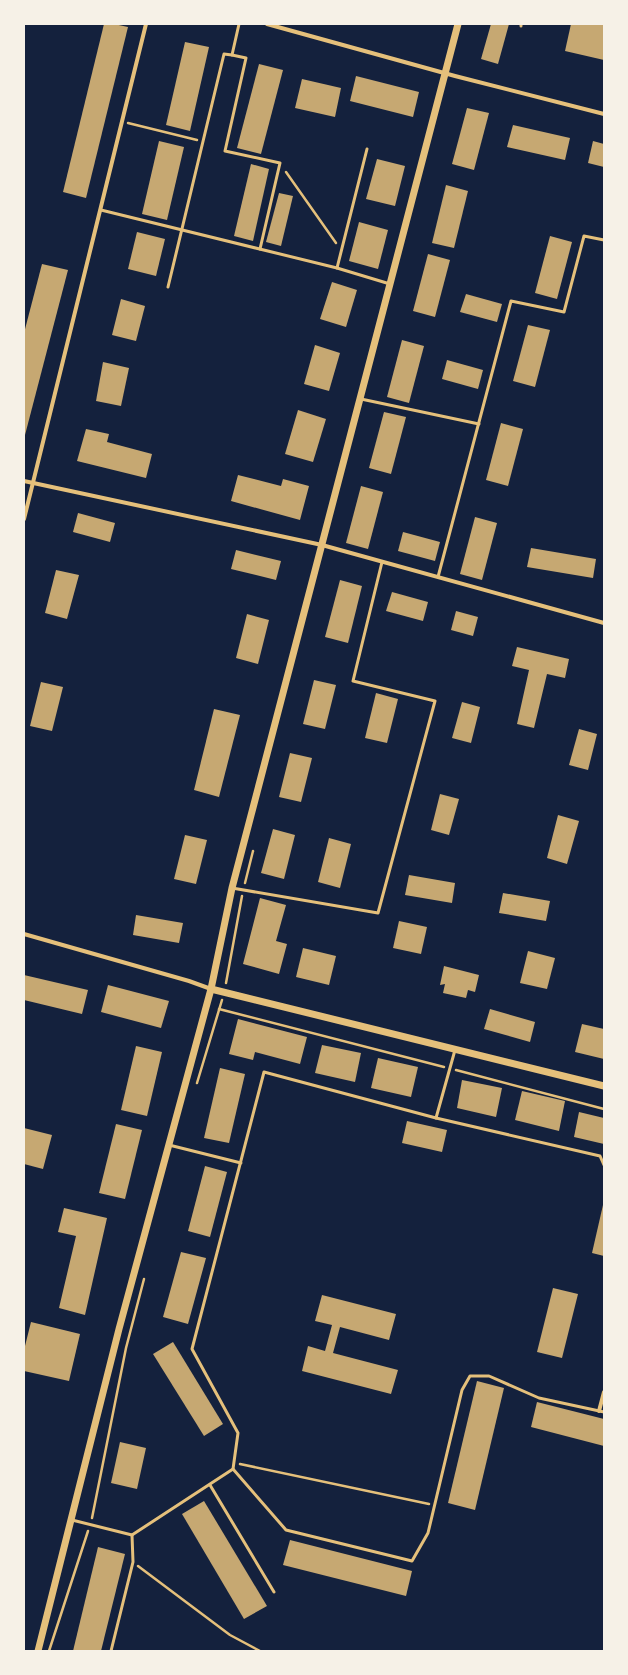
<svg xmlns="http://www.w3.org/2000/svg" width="628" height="1675" font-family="'Source Sans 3',sans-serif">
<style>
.building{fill:#c6a872}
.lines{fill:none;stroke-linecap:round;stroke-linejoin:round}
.path{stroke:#e5c07b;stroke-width:2.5}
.service{stroke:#e5c07b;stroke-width:3}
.minor{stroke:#e5c07b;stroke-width:4}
.tertiary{stroke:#e5c07b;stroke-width:7}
</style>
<rect width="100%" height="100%" fill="#14213d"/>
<g class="building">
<polygon points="104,24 114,24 128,27 86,198 63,192"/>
<polygon points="491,24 509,24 498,64 481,59"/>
<polygon points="571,24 604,24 604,60 565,51"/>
<polygon points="185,42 209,47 190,131 166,125"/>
<polygon points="259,64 283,70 261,154 237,148"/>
<polygon points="356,76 419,92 413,117 350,101"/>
<polygon points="302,79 341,88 335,117 295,108"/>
<polygon points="467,108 489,113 474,170 452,164"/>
<polygon points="513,125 570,138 565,160 507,147"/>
<polygon points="159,141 184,147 167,220 142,214"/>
<polygon points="593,141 604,144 604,167 588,163"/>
<polygon points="377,159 405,166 395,206 366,199"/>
<polygon points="251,164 269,169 253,241 234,236"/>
<polygon points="446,185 468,191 454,248 432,243"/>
<polygon points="279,193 293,196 281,246 266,242"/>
<polygon points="359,222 388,230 378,269 349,261"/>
<polygon points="137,232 165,239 156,276 128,269"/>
<polygon points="550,236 572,242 557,299 535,293"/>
<polygon points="428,254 450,260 435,317 413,311"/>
<polygon points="42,264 68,270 25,435 24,333"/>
<polygon points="332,282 357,290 346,327 320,319"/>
<polygon points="466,294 502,304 497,322 460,312"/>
<polygon points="121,299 145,306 136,341 112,335"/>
<polygon points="528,325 550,330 535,387 513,381"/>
<polygon points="402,340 424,346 409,403 387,397"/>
<polygon points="315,345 340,353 329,391 304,384"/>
<polygon points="447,360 483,370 478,389 442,379"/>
<polygon points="103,362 129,368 121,406 96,401"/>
<polygon points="298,410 326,419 313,462 285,454"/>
<polygon points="384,412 406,417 391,474 369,468"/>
<polygon points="501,423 523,429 508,486 486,480"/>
<polygon points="86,429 109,434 107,442 152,454 146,478 77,461"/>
<polygon points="238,475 281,486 283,479 309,486 300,520 231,501"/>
<polygon points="361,486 383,492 368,549 346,543"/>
<polygon points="78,513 115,523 110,542 73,532"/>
<polygon points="475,517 497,523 482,580 460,574"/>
<polygon points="403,532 440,542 435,561 398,551"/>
<polygon points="531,548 596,559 593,578 527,567"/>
<polygon points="236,550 281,561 276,580 231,569"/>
<polygon points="56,570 79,575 67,619 45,613"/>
<polygon points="340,580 362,586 348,643 325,637"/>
<polygon points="392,592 428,602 423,621 386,611"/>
<polygon points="456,611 478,617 473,636 451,630"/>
<polygon points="247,614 269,620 258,664 236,658"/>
<polygon points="517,647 569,659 565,678 547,674 534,728 517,724 529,670 512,666"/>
<polygon points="314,680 336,685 325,729 303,724"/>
<polygon points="41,682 63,687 52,731 30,726"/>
<polygon points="376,693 398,699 387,743 365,738"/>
<polygon points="462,702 480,707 471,743 452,738"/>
<polygon points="214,709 240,715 219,797 194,790"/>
<polygon points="579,729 597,734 588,770 569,765"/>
<polygon points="290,753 312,758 301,802 279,797"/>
<polygon points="440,794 459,799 449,835 431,830"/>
<polygon points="558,815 579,821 567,864 547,858"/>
<polygon points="273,829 295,835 284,879 261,873"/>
<polygon points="185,835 207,840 196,884 174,879"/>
<polygon points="329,838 351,844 340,888 318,882"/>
<polygon points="409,875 455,883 452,903 405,895"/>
<polygon points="503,893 550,901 546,921 499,913"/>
<polygon points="260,898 286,905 276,941 287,944 279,974 243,964"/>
<polygon points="136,915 183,923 179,943 133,935"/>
<polygon points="399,921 427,927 421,954 393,948"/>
<polygon points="303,948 336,956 329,985 296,977"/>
<polygon points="528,951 555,958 547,989 520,983"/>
<polygon points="444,966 479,975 475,992 468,990 466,998 443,993 445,984 440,985"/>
<polygon points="24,975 88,990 82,1014 24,1000"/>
<polygon points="108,985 169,1001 161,1028 101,1012"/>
<polygon points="490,1009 535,1022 530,1042 484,1029"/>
<polygon points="238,1019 307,1037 300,1064 255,1052 253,1060 229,1054"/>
<polygon points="582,1024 604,1029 604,1059 575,1052"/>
<polygon points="322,1045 361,1053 355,1082 315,1073"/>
<polygon points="136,1046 162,1052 147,1116 121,1110"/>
<polygon points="378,1058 418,1067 411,1097 371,1088"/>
<polygon points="220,1068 245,1074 229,1143 204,1138"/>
<polygon points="462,1080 502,1088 496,1117 457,1108"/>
<polygon points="522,1091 565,1101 559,1131 515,1120"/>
<polygon points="579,1112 604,1118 604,1144 574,1137"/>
<polygon points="407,1121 447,1130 442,1152 402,1143"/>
<polygon points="116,1124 142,1130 125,1199 99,1193"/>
<polygon points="24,1128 52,1135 43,1169 24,1164"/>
<polygon points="205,1166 227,1172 210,1237 188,1231"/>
<polygon points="603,1205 604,1205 604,1256 592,1253"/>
<polygon points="64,1208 107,1218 85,1315 59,1308 76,1236 58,1232"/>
<polygon points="181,1252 206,1258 188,1324 163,1317"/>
<polygon points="553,1288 578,1294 562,1358 537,1352"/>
<polygon points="322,1295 396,1314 389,1340 340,1327 333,1353 398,1370 391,1394 302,1371 308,1346 325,1351 332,1325 315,1321"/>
<polygon points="31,1322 80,1334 69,1381 24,1371 24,1350"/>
<polygon points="173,1342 223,1424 204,1436 153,1354"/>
<polygon points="477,1381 504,1388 475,1510 448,1503"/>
<polygon points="537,1402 604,1419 604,1446 531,1427"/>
<polygon points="120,1442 146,1448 137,1489 111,1483"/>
<polygon points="204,1501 267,1606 244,1619 182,1514"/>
<polygon points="290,1540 412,1571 406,1596 283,1565"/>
<polygon points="98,1547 125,1554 101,1651 73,1651"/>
</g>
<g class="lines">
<g class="path">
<polyline points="128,123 197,140"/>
<polyline points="286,172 336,243"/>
<polyline points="245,883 253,851"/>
<polyline points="226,983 242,896"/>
<polyline points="219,1009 444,1067"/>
<polyline points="456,1070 604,1109"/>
<polyline points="197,1083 222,1000"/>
<polyline points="240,1464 429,1504"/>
<polyline points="92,1518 126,1348 144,1279"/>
<polyline points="138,1566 230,1635 260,1651"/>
<polyline points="49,1651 88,1531"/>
</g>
<g class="service">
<polyline points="521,26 521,24"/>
<polyline points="232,55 246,58 225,151 280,163 260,249"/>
<polyline points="101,210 337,268 390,284"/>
<polyline points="337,268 367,149"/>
<polyline points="168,287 224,54 232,55 239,24"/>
<polyline points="361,399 479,424"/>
<polyline points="438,577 511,301 564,312 584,236 604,240"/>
<polyline points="232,888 378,913 435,701 353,681 382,562"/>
<polyline points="436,1118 455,1050"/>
<polyline points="169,1145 241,1163"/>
<polyline points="233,1469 238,1433 192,1349 264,1072 436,1118 600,1156 604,1165"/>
<polyline points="210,1485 274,1592"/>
<polyline points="72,1520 132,1535 233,1469 286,1530 412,1561 428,1533 462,1390 470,1376 489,1376 539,1398 604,1412"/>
<polyline points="111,1651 133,1562 132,1535"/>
</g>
<g class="minor">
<polyline points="267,24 455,76 604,114"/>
<polyline points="24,481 322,545 604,623"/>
<polyline points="24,519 146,24"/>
<polyline points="24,934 189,981 211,989"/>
<polyline points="599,1411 604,1392"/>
</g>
<g class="tertiary">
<polyline points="211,989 604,1086"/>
<polyline points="38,1651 119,1329 211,989 232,888 458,24"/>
</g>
</g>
<rect width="628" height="1675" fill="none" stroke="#f6f1e7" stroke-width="50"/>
</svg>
